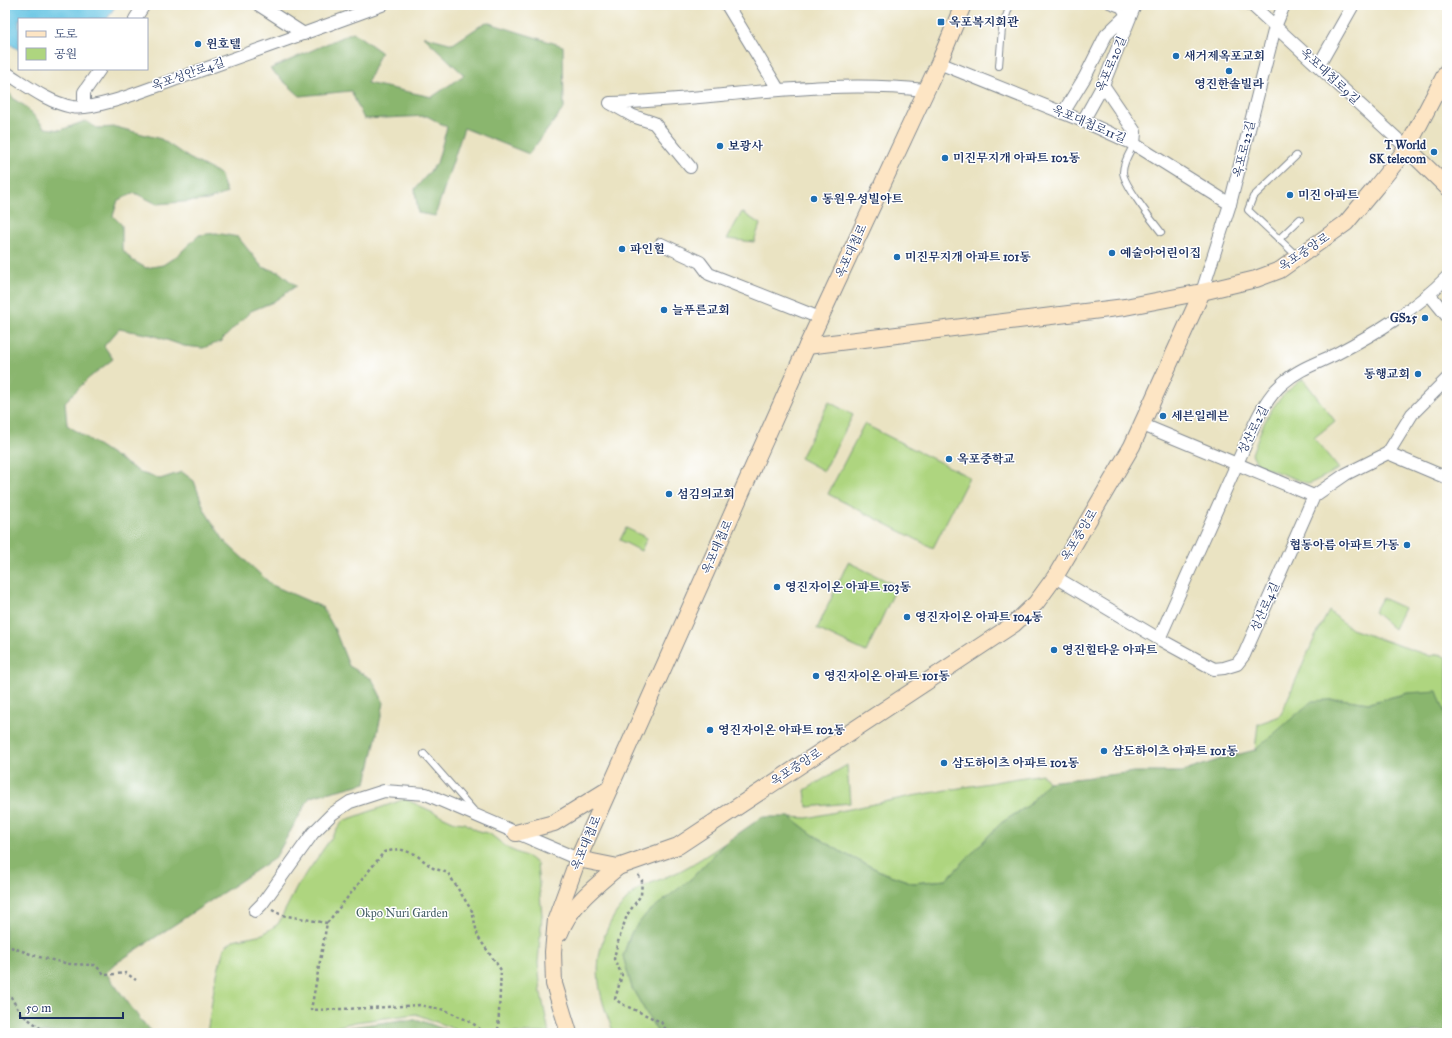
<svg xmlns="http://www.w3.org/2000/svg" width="1452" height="1038" font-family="'IM FELL Great Primer','Noto Serif KR',serif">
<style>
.green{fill:#aed57f;stroke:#64826e}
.forest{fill:#8ab66e;stroke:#527266}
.water{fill:#65c4e3;stroke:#407aa0}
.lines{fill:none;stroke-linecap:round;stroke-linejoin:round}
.lane-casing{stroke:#828990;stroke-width:8}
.street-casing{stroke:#828990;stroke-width:14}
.secondary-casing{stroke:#828990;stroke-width:18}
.path{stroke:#828990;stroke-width:2.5;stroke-dasharray:3 3;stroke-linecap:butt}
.lane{stroke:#fff;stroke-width:6}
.street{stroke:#fff;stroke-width:12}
.secondary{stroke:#fde5c4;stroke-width:16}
.poi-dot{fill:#1f6fb2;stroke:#fff;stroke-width:1.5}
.labels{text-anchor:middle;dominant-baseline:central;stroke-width:3;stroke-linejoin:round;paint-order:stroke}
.poi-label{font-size:12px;font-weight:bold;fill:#1b2f5e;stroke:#fff;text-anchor:start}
.street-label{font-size:12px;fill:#1b2f5e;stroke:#fff}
.park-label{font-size:12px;fill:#476168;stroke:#fff}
</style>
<rect width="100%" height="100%" fill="#fff"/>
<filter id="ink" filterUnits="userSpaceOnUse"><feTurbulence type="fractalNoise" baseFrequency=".025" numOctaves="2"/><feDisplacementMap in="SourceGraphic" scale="8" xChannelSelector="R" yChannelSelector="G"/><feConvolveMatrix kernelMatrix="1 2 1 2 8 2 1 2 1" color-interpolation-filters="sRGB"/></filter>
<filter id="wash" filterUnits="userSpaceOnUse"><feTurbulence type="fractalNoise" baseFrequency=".012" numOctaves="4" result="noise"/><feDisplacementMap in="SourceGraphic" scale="16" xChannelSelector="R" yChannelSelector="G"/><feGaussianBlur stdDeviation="0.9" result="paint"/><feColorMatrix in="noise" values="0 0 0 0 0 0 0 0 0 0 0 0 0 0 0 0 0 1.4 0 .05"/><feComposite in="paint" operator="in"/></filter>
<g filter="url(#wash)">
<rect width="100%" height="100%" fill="#eae3c2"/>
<g class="green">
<polygon points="742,212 760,224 754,242 727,239"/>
<path d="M 1303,379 L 1335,421 L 1314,438 L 1339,469 L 1309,484 L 1258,465 L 1252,454 C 1265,418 1271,402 1303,379 Z"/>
<polygon points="829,402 853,415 824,471 800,458"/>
<polygon points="864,424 969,477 933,548 828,494"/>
<polygon points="626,528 647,538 641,551 620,540"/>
<polygon points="848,562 897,586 866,652 817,629"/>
<polygon points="1382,598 1404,608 1394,629 1374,612"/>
<polygon points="1329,611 1351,629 1430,656 1439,654 1447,658 1447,719 1444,715 1408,693 1369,703 1341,699 1255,750 1258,724 1280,716 1315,637"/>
<polygon points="847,765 850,803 807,807 805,790"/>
<polygon points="1042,774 1048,782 1029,805 1001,823 946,880 913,883 884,873 843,853 812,834 790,817 807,818 912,796"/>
<polygon points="405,799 455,822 465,823 476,830 490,834 509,849 530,858 537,864 542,915 538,963 541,993 549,1033 464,1033 416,1014 355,1022 316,1032 207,1033 215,982 224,948 233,940 263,934 278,924 297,887 343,821"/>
<path d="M 725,843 L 692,878 L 631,933 L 623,956 L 632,988 L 658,1033 L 614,1033 C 596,991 590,957 614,916 C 621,905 632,892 644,886 C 655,881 667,877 678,872 C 694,864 710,853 725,843 Z"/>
</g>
<g class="forest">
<polygon points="486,22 563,46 564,108 529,154 464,128 435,216 418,213 415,189 437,163 447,127 427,116 364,119 351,91 300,96 270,69 353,32 381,52 367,83 432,97 464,75 423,36 453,44"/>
<polygon points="5,88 15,100 25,106 45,128 61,130 85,121 97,128 116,127 161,139 189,158 220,174 227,193 208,200 157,204 135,193 118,200 113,216 122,225 122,249 132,260 146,268 163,265 178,255 199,235 216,233 238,237 262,267 279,272 296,286 273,302 251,311 220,342 203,348 184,346 152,335 119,329 104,346 113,359 89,378 65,402 67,425 141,473 160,479 182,472 194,481 205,511 225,542 272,585 322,607 334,628 349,666 372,679 384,703 366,783 310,797 275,858 112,966 106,973 143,1023 154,1033 5,1033"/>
<polygon points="1437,691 1447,719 1447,1033 658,1033 632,988 623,956 631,933 646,914 692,878 725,843 762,817 790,817 812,834 843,853 884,873 913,883 946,880 1001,823 1029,805 1048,782 1134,772 1182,772 1221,759 1255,750 1312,701 1341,699 1369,703 1408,693"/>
<polygon points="402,1020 419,1020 454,1033 331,1033 350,1027"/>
</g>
<polygon class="water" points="5,5 116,5 107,19 19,19 19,50 5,41"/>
</g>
<g filter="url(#ink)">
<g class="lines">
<defs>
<g id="lane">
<polyline points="1109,5 1120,9"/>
<polyline points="1118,5 1124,16"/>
<polyline points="999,66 1002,28 1010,5"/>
<path d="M 1134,144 C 1130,152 1123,162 1123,172 C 1123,183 1153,222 1161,232"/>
<polyline points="1296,156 1253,197 1248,210 1298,257"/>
<polyline points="1279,239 1300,219"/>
<polyline points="424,754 474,811"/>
</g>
<g id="street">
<polyline points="259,5 304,34"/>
<polyline points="727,5 778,89"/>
<polyline points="1252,5 1407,148"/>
<polyline points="135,19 144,5"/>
<polyline points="939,63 1083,121 1134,144 1230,204"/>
<polyline points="1319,65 1353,5"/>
<path d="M 5,72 C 26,85 47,102 72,107 C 95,111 147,89 171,81 C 241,56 312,31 382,5"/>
<polyline points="1103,85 1135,132 1134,144"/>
<polyline points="84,107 84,92 100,69"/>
<polyline points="1063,113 1085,77 1106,35 1134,8"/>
<polyline points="1083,121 1103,85 1133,10"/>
<path d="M 690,167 L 654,123 L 633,116 L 610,103 C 715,100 820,78 925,90"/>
<polyline points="661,244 700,262 709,274 820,318"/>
<polyline points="1202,292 1230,204 1275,27 1284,5"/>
<polyline points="1429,294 1447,316"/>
<polyline points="1143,425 1314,496"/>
<polyline points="1388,453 1412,414 1447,379"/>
<polyline points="1055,577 1159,639 1214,669 1224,668 1237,664 1244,655 1314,496 1346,474 1388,453 1447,478"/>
<path d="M 1159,639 L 1251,432 C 1259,414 1268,396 1283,383 C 1298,369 1318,363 1336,354 C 1376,333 1416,309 1447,277"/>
<polyline points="255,911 262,904 313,833 332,814 350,802 384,791 426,794 578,859"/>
</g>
<g id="secondary">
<polyline points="1407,148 1447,187"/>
<polyline points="807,346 1125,307 1202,292 1256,279 1280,270 1346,223 1376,187 1407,148 1447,71"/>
<polyline points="516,833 554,823 609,789"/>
<polyline points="578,859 618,867 678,846 1014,624 1036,603 1055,577 1132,446 1202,292"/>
<path d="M 560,933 C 570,905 596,886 618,867"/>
<polyline points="569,1033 554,984 553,952 556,919 578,859 807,346 939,63 963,5"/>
</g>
</defs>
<use href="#lane" class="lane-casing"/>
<use href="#street" class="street-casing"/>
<use href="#secondary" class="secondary-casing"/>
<g class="path">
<polyline points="638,875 642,880 641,895 627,915 617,945 614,959 622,975 615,999 622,1004 661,1022 668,1033"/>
<polyline points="272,910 282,915 327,923"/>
<polyline points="5,945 39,957 70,964 95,965 105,975 126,973 136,980"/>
<polyline points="5,994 11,997 20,1013 47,1033"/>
<polyline points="485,1033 471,1022 445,1010 419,1005 371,1008 311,1010 327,923 384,852 399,849 415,854 433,868 448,873 472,911 478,937 501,970 498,1033"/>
</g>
<use href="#lane" class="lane"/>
<use href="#street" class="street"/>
<use href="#secondary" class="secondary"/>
</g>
</g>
<g class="poi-dot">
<rect x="937" y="18" width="8" height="8" rx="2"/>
<circle cx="198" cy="44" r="4"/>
<circle cx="1176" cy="56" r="4"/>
<circle cx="1229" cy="71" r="4"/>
<circle cx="720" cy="146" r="4"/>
<circle cx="1434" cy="152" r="4"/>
<circle cx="945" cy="158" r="4"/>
<circle cx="1290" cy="195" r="4"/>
<circle cx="814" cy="199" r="4"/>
<circle cx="622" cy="249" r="4"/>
<circle cx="1112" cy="253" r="4"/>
<circle cx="897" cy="257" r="4"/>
<circle cx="664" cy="310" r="4"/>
<circle cx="1425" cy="318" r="4"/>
<circle cx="1418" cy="374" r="4"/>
<circle cx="1163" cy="416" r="4"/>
<circle cx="949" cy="459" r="4"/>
<circle cx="669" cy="494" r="4"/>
<circle cx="1407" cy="545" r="4"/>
<circle cx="777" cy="587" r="4"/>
<circle cx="907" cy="617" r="4"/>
<circle cx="1054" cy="650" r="4"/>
<circle cx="816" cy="676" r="4"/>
<circle cx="710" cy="730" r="4"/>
<circle cx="1104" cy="751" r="4"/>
<circle cx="944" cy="763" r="4"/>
</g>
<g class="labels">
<g class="poi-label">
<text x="949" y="22">옥포복지회관</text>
<text x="206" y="44">윈호텔</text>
<text x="1184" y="56">새거제옥포교회</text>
<text x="1229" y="84" text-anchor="middle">영진한솔빌라</text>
<text x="1426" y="145" text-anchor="end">T World<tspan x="1426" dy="14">SK telecom</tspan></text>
<text x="728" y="146">보광사</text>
<text x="953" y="158">미진무지개 아파트 102동</text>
<text x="1298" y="195">미진 아파트</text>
<text x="822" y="199">동원우성빌아트</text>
<text x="630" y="249">파인힐</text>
<text x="1120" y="253">예술아어린이집</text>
<text x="905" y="257">미진무지개 아파트 101동</text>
<text x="672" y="310">늘푸른교회</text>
<text x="1417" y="318" text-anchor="end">GS25</text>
<text x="1410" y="374" text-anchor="end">동행교회</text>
<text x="1171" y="416">세븐일레븐</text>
<text x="957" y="459">옥포중학교</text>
<text x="677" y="494">섬김의교회</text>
<text x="1399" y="545" text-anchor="end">협동아름 아파트 가동</text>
<text x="785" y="587">영진자이온 아파트 103동</text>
<text x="915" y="617">영진자이온 아파트 104동</text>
<text x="1062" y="650">영진힐타운 아파트</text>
<text x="824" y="676">영진자이온 아파트 101동</text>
<text x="718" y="730">영진자이온 아파트 102동</text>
<text x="1112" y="751">삼도하이츠 아파트 101동</text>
<text x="952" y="763">삼도하이츠 아파트 102동</text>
</g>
<g class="street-label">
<text transform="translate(1111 64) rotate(-67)">옥포로20길</text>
<text transform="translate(188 74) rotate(-19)">옥포성안로4길</text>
<text transform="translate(1330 76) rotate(43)">옥포대첩로9길</text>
<text transform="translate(1089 124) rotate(23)">옥포대첩로11길</text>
<text transform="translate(1244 149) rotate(-76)">옥포로22길</text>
<text transform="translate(851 251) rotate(-65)">옥포대첩로</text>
<text transform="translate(1304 252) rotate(-34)">옥포중앙로</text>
<text transform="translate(1253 430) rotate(-63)">성산로2길</text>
<text transform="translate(1079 535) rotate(-59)">옥포중앙로</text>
<text transform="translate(717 547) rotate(-66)">옥포대첩로</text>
<text transform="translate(1265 607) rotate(-66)">성산로4길</text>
<text transform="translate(796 767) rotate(-33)">옥포중앙로</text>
<text transform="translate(586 843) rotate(-67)">옥포대첩로</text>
</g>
<g class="park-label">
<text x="402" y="913">Okpo Nuri Garden</text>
</g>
</g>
<rect width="1452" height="1038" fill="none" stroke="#fff" stroke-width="20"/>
<rect x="18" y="18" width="130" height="52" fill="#ffffff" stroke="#a4acbf"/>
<rect x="26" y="31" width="20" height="6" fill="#fde5c4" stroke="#a4acbf"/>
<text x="54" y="38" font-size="12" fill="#1b2f5e">도로</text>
<rect x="26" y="48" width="20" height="12" fill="#aed57f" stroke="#a4acbf"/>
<text x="54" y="58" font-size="12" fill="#1b2f5e">공원</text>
<path d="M20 1012v6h103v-6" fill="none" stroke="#1b2f5e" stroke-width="2"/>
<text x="26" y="1012" font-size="12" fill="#1b2f5e" stroke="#ffffff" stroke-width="3" paint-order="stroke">50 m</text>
</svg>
